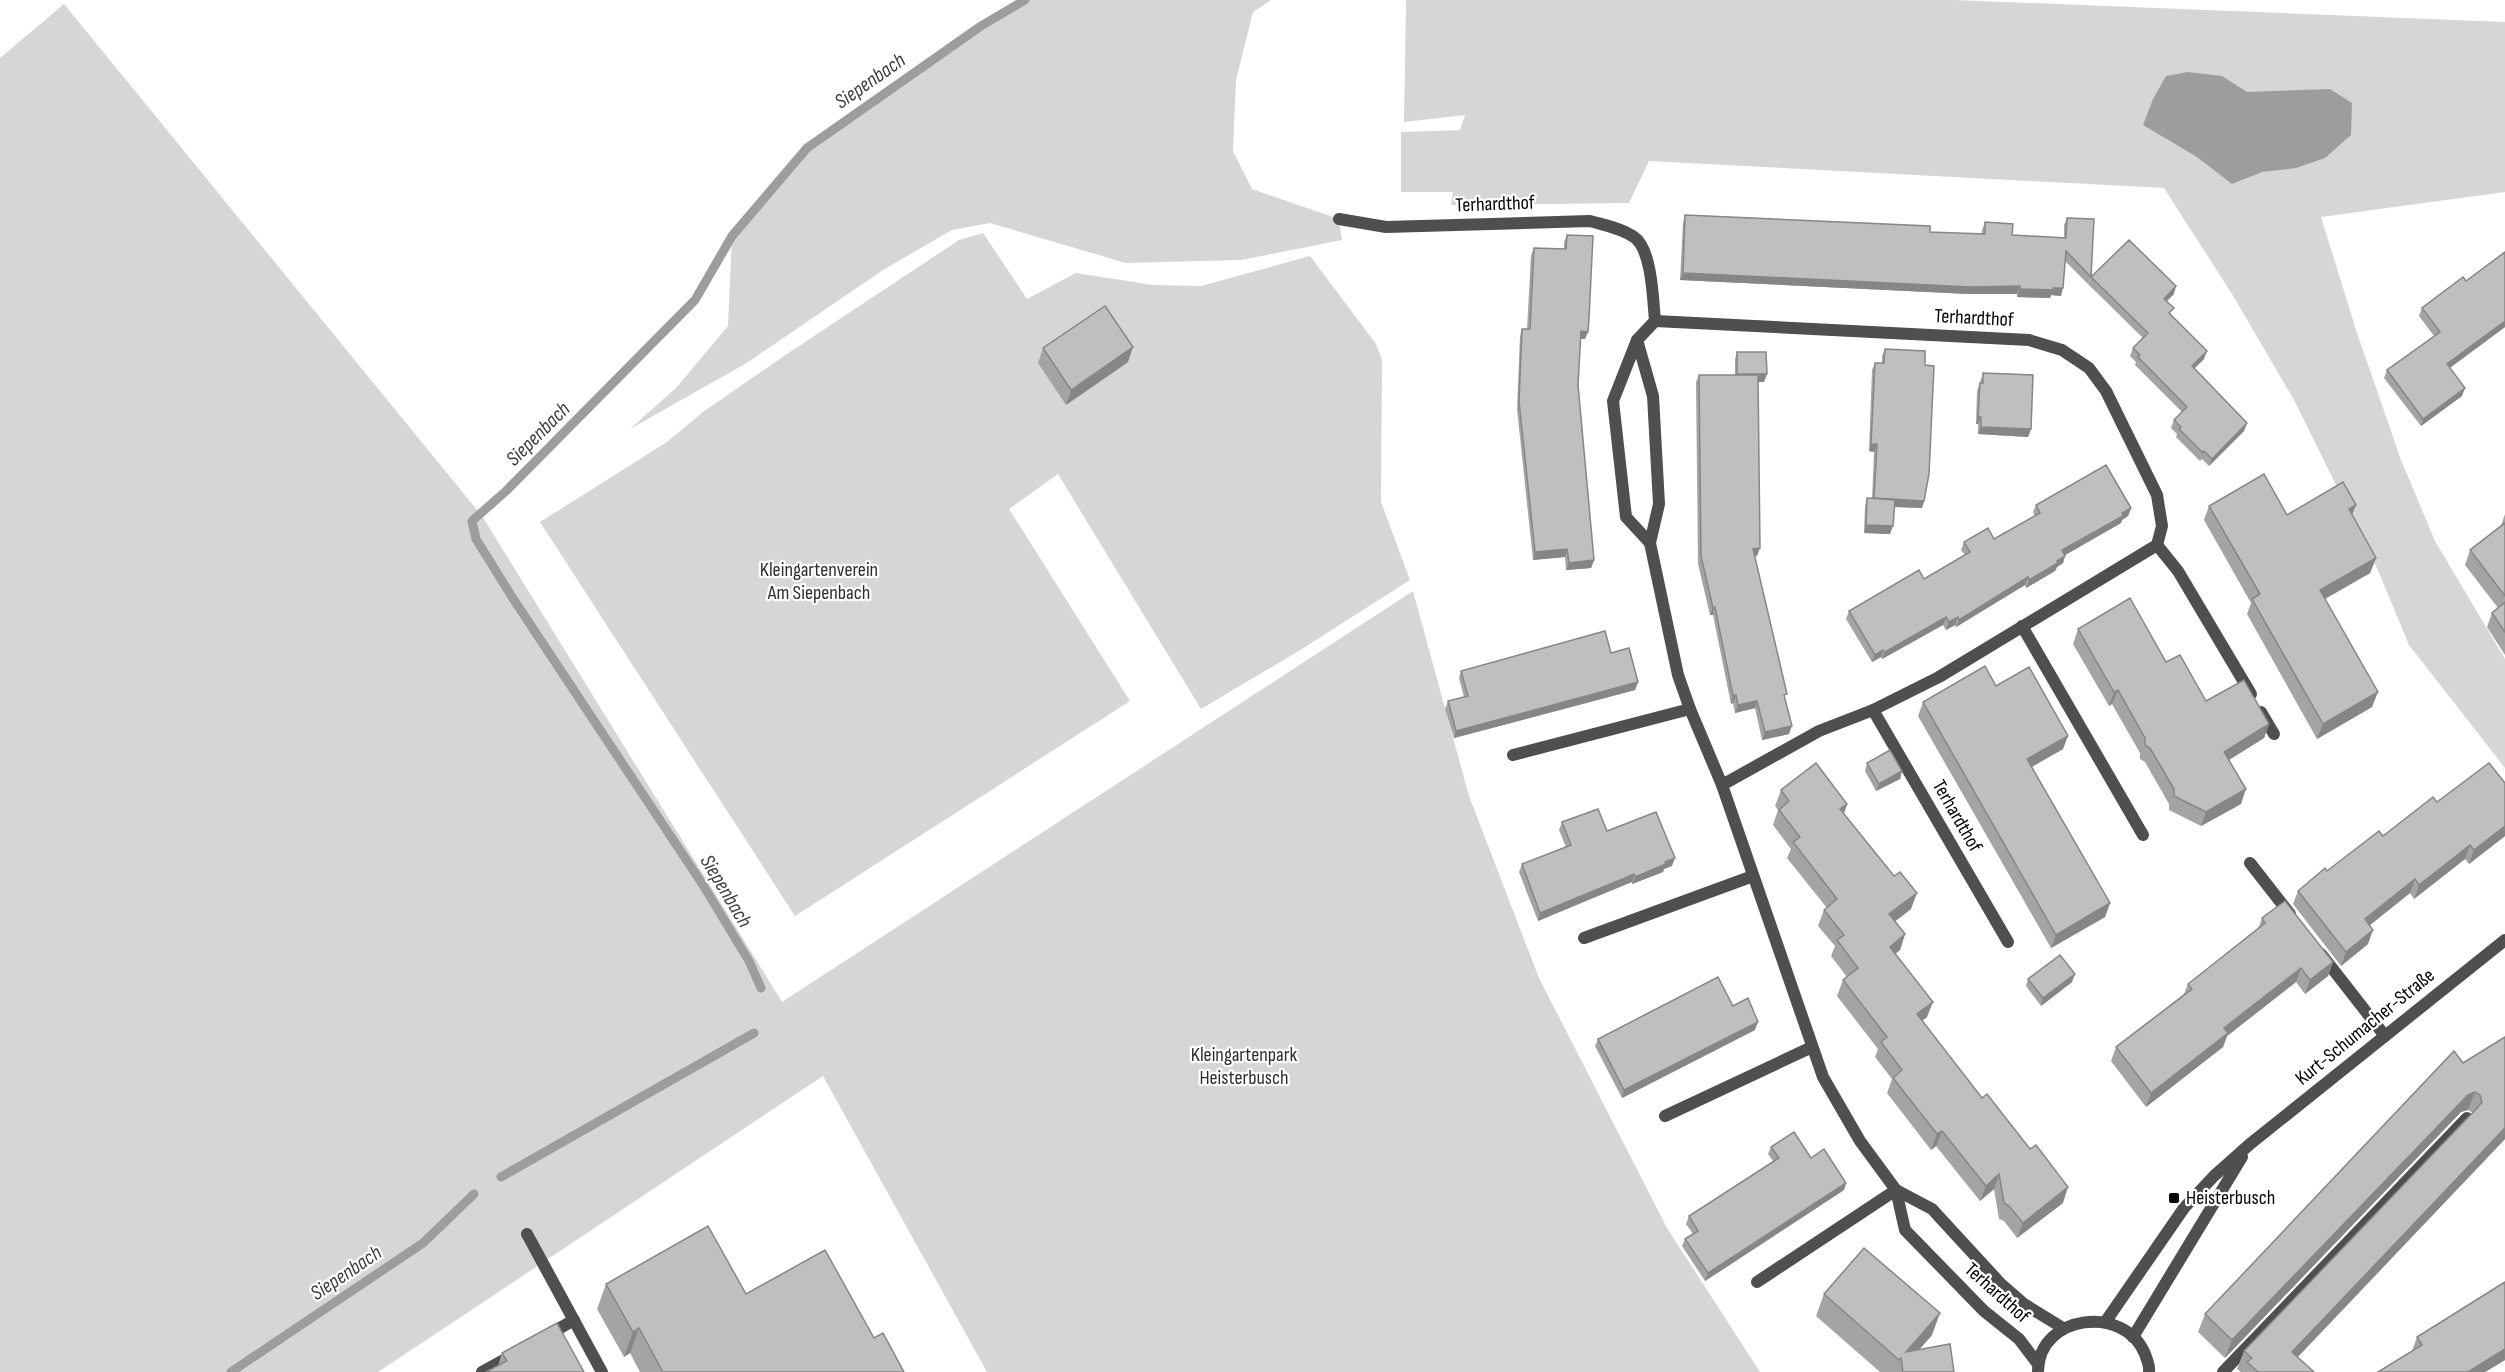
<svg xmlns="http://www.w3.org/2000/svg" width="2505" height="1372" font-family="'Sofia Sans Condensed',sans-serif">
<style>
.green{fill:#d6d6d6}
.water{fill:#9d9d9d}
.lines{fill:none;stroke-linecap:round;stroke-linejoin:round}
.stream{stroke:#9d9d9d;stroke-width:9}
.service{stroke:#4f4f4f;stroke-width:12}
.minor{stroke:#4f4f4f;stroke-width:12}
.wall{fill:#a4a4a4}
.shaded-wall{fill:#868686}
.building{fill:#bfbfbf;stroke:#868686;stroke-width:1.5}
.poi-dot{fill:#000;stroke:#fff;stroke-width:2}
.labels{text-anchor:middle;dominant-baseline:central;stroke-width:4.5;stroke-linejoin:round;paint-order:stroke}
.street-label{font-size:20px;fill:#000;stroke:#fff}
.park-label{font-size:20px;fill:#2d2d2d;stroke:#fff}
.poi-label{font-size:20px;fill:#000;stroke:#fff;text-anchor:start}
.water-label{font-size:21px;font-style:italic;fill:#3e3e3e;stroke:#fff}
</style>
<rect width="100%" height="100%" fill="#fff"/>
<g class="green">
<polygon points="1025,0 1271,0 1253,12 1236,80 1233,151 1252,189 1339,219 1342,240 1241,260 1126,263 990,223 952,230 883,270 745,364 630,429 677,387 728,326 732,236 807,148 981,26"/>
<polygon points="1406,0 1954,0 2505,22 2505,192 2321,217 2356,330 2401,460 2435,541 2505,659 2505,768 2409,645 2377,568 2294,400 2232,294 2164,188 1649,161 1629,203 1451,205 1453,192 1401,192 1401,132 1460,130 1465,115 1404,122"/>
<polygon points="64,4 482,516 782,1002 1413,591 1469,796 1539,978 1667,1228 1760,1372 987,1372 823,1076 378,1372 0,1372 0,58"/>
<polygon points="983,233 1027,299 1076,273 1153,285 1201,286 1310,256 1376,344 1382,360 1381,502 1410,580 1302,649 1201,709 1058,474 1009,509 1130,701 795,916 540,522 667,442 703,412 784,356 959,240"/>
</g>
<polygon class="water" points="2188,72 2222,76 2247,92 2330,89 2352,103 2351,135 2325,158 2296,168 2262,172 2232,184 2197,157 2143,125 2153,99 2166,76"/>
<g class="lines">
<g class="stream">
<polyline points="761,988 749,961 703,885 512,597 476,539 472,521 506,491 695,300 732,236 807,148 981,26 1025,0"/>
<polyline points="501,1177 754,1033"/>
<polyline points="231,1372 423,1243 474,1194"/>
</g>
<g class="service">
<polyline points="2250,863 2290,914"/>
<polyline points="2321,954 2385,1036"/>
<polyline points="527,1234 602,1372"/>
<polyline points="546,1336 574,1320"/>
<polyline points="482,1372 513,1355"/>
<polyline points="2223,1372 2467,1118"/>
</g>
<g class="minor">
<path d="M 1339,219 L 1386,227 L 1590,221 C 1604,225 1621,228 1634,237 C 1652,249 1653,300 1655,321 L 1637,340 L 1653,396 L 1659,504 L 1650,543 L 1678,675 L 1690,709 L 1722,785 L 1823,1077 L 1860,1141 L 1896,1190 L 1905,1230 L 1984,1311 L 2019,1339 L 2038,1364"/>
<polyline points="1655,321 2029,340 2062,350 2089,368 2106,391 2157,495 2162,526 2157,545 1939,677 1873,710 1819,731 1722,785"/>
<polyline points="1637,340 1613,401 1626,517 1650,543"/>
<polyline points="2157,545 2178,571 2251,694"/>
<polyline points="2022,626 2143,835"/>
<polyline points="1873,710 2008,942"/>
<polyline points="2261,712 2274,734"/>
<polyline points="1513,755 1690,709"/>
<polyline points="1584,938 1753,876"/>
<polyline points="1665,1116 1812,1047"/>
<polyline points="1896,1190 1932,1209 2001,1284 2024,1304 2063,1328"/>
<polyline points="1757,1282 1896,1190"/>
<polyline points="2106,1321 2184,1208 2214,1176 2250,1144 2505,940"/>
<polyline points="2133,1337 2242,1157"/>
<path d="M 2038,1371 C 2039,1314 2125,1304 2145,1354 C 2147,1360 2150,1366 2149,1372"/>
</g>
</g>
<g class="wall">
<polygon points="1685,215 1930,232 1982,234 1982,230 1985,222 2012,235 2064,238 2064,225 2067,218 2091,277 2088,284 2065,261 2061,296 2051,295 2050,298 2017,297 2017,294 1969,294 1680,280 1683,223"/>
<polygon points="1567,235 1585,339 1580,339 1578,385 1594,560 1591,568 1566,570 1565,557 1533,560 1517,409 1520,336 1522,329 1527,329 1531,255 1534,248 1564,249 1564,242"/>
<polygon points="2505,252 2505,327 2450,368 2462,396 2421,426 2384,378 2387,370 2434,336 2419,316 2422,308 2466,281"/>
<polygon points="2091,277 2174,294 2167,301 2171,315 2204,359 2194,368 2247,423 2244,431 2209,466 2202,459 2200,461 2176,437 2177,434 2171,428 2174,420 2182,412 2135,365 2136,362 2130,356 2133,348 2143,338 2088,284"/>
<polygon points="1043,348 1128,362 1066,405 1038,363"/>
<polygon points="1885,349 1924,501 1922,508 1894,507 1890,534 1864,533 1865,506 1867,498 1872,499 1874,452 1869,451 1872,370 1875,363 1882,363 1882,356"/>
<polygon points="1737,352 1764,382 1758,382 1757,556 1755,556 1785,700 1789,734 1762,740 1755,708 1735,713 1733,703 1731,704 1713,615 1710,615 1698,564 1696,382 1699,375 1735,375 1735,359"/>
<polygon points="1983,373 2031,429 2028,437 1978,434 1978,424 1976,424 1977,391"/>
<polygon points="2036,505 2131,508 2128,516 2122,520 2121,523 2065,555 2063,563 2057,567 2055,571 2026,588 2025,585 1956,627 1955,625 1946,630 1943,625 1882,659 1881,657 1872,662 1846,619 1849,611 1924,579 1965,555 1961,550 1964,542 1994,539 2035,516 2033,512"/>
<polygon points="2209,506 2287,515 2352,515 2376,558 2370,573 2325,599 2372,707 2317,739 2247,614 2251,603 2204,520"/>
<polygon points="2505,514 2505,655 2487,627 2492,613 2498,608 2465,565 2470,550 2501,526"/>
<polygon points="2078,629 2166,662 2206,701 2269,724 2264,738 2229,760 2241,804 2201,826 2169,810 2169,804 2145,762 2140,759 2140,753 2112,704 2109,706 2073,644"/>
<polygon points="1611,653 1638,682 1635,690 1454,738 1445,709 1448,701 1464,697 1459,678 1461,671"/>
<polygon points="1996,686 2063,749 2032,767 2110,903 2105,917 2051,948 1918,716 1923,702"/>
<polygon points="1867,763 1902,771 1900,779 1876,791 1865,771"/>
<polygon points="2505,783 2505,836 2469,864 2465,859 2414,899 2410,893 2370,925 2368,944 2341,966 2293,904 2298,891 2327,871 2383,836"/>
<polygon points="1781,790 1847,804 1844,813 1911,909 1895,921 1905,934 1900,950 1895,954 1927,1017 1922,1021 2063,1203 2017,1238 2004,1221 1999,1219 1994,1189 1980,1201 1936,1146 1931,1150 1887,1093 1892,1079 1875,1057 1878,1049 1837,996 1843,980 1847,977 1831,956 1835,946 1818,926 1824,910 1827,908 1787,858 1791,849 1773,825 1778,810 1775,806"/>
<polygon points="1562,822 1607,831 1672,866 1664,869 1663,872 1632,884 1632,882 1622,885 1538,921 1519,872 1522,864 1566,847 1559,830"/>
<polygon points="2262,918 2333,962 2328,976 2305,994 2296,982 2227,1036 2223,1047 2146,1107 2111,1061 2116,1047 2184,994 2188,984 2258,929"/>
<polygon points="2028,979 2072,982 2041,1006 2026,986"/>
<polygon points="1733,1006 1755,1030 1622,1098 1595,1046 1598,1039"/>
<polygon points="2454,1051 2505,1139 2298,1357 2314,1372 2241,1372 2237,1369 2244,1351 2473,1113 2468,1110 2461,1112 2225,1358 2198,1332 2205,1314"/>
<polygon points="1771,1147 1811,1158 1846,1183 1844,1190 1705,1281 1682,1246 1685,1239 1693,1234 1686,1224 1689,1216 1773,1161 1768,1154"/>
<polygon points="606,1284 746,1294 874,1338 904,1372 640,1372 630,1353 624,1357 597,1309"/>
<polygon points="1824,1294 1932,1335 1919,1350 1954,1372 1880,1372 1816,1316"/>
<polygon points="2417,1337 2505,1360 2485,1372 2378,1372 2412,1351"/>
<polygon points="502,1353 584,1372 498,1366"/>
</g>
<g class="shaded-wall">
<polygon points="1683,273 2020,286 2017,294 1969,294 1680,280"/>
<polygon points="2176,286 2174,294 2161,306 2164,299"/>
<polygon points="2053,288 2063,288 2061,296 2051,295 2050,298 2017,297 2020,289"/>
<polygon points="2505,321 2505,327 2444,372 2447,364"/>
<polygon points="1581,331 1588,332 1585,339 1578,339"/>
<polygon points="1133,347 1128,362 1066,405 1071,390"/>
<polygon points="2207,351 2204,359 2189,374 2192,366"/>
<polygon points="1737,374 1767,374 1764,382 1735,382"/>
<polygon points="2465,388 2462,396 2421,426 2423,419"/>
<polygon points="1978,417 1981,417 1978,424 1976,424"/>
<polygon points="2247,423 2244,431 2209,466 2212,459"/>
<polygon points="1981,427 2031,429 2028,437 1978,434"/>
<polygon points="1871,444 1877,444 1874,452 1869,451"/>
<polygon points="1874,498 1924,501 1922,508 1872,506"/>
<polygon points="2356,505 2350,520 2349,509"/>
<polygon points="2131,508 2128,516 2122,520 2121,523 2060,558 2062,550"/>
<polygon points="1866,525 1893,526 1890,534 1864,533"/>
<polygon points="1760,548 1757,556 1750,557 1753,549"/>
<polygon points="1567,549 1565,557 1533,560 1535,552"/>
<polygon points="2065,556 2063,563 2057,567 2055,571 2026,588 2029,580"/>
<polygon points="2376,558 2370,573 2314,605 2320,590"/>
<polygon points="1594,560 1591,568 1566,570 1569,563"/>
<polygon points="2028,577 2025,585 1956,627 1959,620"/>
<polygon points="1715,607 1713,615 1710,615 1713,608"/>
<polygon points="1946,617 1943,625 1882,659 1885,652"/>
<polygon points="1958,617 1955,625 1946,630 1949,622"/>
<polygon points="1883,650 1881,657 1872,662 1875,655"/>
<polygon points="1638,682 1635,690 1454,738 1456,731"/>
<polygon points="2118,690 2112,704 2109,706 2114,692"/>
<polygon points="2378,692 2372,707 2317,739 2323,724"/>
<polygon points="1736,695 1733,703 1731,704 1733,696"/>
<polygon points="1757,701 1755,708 1735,713 1738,705"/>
<polygon points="2269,724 2264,738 2219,766 2224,752"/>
<polygon points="1792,726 1789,734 1762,740 1765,732"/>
<polygon points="2068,736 2063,749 2022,772 2027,759"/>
<polygon points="1902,771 1900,779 1876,791 1879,784"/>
<polygon points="2246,789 2241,804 2201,826 2206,812"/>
<polygon points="1847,804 1842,819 1840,809"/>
<polygon points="2505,826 2505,836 2469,864 2474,850"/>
<polygon points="2470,845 2465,859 2414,899 2419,885"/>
<polygon points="1675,858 1672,866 1664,869 1663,872 1632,884 1635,877"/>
<polygon points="1634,874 1632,882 1538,921 1540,913"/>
<polygon points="2415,879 2410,893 2360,933 2365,919"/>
<polygon points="1917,893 1911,909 1884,930 1889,914"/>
<polygon points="2110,903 2105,917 2051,948 2056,935"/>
<polygon points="2373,930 2368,944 2341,966 2346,952"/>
<polygon points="1905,934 1900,950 1884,962 1890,947"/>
<polygon points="2333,962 2328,976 2305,994 2310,980"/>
<polygon points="2301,968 2296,982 2227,1036 2223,1047 2146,1107 2151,1093 2224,1028"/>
<polygon points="2075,974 2072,982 2041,1006 2043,998"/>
<polygon points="1933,1002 1927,1017 1911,1030 1917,1014"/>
<polygon points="1758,1022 1755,1030 1622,1098 1624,1090"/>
<polygon points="2475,1092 2468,1110 2461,1112 2225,1358 2232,1340 2468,1095"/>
<polygon points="2505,1128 2505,1139 2286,1369 2292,1352"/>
<polygon points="1942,1131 1936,1146 1931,1150 1937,1134"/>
<polygon points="1999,1174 1994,1189 1980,1201 1986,1186"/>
<polygon points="1846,1183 1844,1190 1705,1281 1708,1273"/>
<polygon points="2068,1187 2063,1203 2017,1238 2023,1223"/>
<polygon points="1940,1313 1932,1335 1902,1369 1906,1352"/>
<polygon points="639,1328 630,1353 624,1357 633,1332"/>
<polygon points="2505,1349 2505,1360 2485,1372 2468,1372"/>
</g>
<g class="building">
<polygon points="1685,215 1930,226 1930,232 1985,234 1985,222 2013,224 2012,235 2066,238 2067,218 2094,219 2091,277 2066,251 2063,288 2053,288 2053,290 2020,289 2020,286 1971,287 1683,273"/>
<polygon points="1567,235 1593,236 1589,318 1588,332 1581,331 1578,385 1594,560 1569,563 1567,549 1535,552 1519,401 1522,329 1530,329 1534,248 1566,249"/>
<polygon points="2129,240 2176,286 2164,299 2174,308 2169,313 2207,351 2192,366 2247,423 2212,459 2204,451 2203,453 2179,429 2181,427 2174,420 2187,407 2138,357 2140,355 2133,348 2148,333 2091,277"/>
<polygon points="2505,252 2505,321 2447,364 2465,388 2423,419 2387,370 2440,332 2422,308 2463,277 2466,281"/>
<polygon points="1105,306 1133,347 1071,390 1043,348"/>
<polygon points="1885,349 1925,351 1925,365 1934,366 1929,474 1924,501 1874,498 1877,444 1871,444 1875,363 1884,363"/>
<polygon points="1737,352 1766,352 1767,374 1737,374"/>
<polygon points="1983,373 2033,375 2031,429 1981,427 1981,417 1978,417 1980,383 1983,383"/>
<polygon points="1699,375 1758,375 1760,548 1753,549 1787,694 1784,695 1792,726 1765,732 1757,701 1738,705 1736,695 1733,696 1715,607 1713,608 1701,556"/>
<polygon points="2106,465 2131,508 2122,513 2123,516 2062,550 2065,556 2057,561 2058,563 2029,580 2028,577 1959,620 1958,617 1949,622 1946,617 1885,652 1883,650 1875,655 1849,611 1919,570 1924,579 1970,552 1964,542 1988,528 1994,539 2040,513 2036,505"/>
<polygon points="2264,474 2287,515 2343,482 2356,505 2349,509 2376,558 2320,590 2378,692 2323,724 2252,599 2260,594 2209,506"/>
<polygon points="1867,498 1895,500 1893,526 1866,525"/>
<polygon points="2505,523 2505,596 2470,550"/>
<polygon points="2130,598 2166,662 2180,655 2206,701 2244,680 2269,724 2224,752 2246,789 2206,812 2174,796 2174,789 2150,748 2145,745 2145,738 2118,690 2114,692 2078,629"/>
<polygon points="2505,602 2505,632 2492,613"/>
<polygon points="1605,631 1611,653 1629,648 1638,682 1456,731 1448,701 1468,696 1461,671"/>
<polygon points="1985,666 1996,686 2029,667 2068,736 2027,759 2110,903 2056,935 1923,702"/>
<polygon points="1890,750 1902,771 1879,784 1867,763"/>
<polygon points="1816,763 1847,804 1840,809 1894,876 1900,872 1917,893 1889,914 1905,934 1890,947 1933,1002 1917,1014 1982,1098 1987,1094 2030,1149 2036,1145 2068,1187 2023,1223 2009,1206 2004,1203 1999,1174 1986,1186 1942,1131 1937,1134 1893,1078 1902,1070 1881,1042 1887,1037 1843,980 1858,968 1837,940 1844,935 1824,910 1837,899 1793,842 1800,837 1779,810 1789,801 1781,790"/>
<polygon points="2489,763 2505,783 2505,826 2474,850 2470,845 2419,885 2415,879 2365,919 2373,930 2346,952 2298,891 2325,868 2327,871 2379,831 2383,836 2433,797 2437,802"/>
<polygon points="1598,809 1607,831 1656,812 1675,858 1665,862 1666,864 1635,877 1634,874 1625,878 1540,913 1522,864 1571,845 1562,822"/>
<polygon points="2285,901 2333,962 2310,980 2301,968 2224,1028 2228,1033 2151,1093 2116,1047 2192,989 2188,984 2265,923 2262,918"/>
<polygon points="2060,955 2075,974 2043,998 2028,979"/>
<polygon points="1718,977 1733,1006 1748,998 1758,1022 1624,1090 1598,1039"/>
<polygon points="2505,1037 2505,1128 2292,1352 2314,1372 2258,1372 2247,1362 2252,1358 2244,1351 2479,1106 2482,1102 2480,1095 2475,1092 2468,1095 2232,1340 2205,1314 2454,1051 2463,1063"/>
<polygon points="1794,1132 1811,1158 1824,1149 1846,1183 1708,1273 1685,1239 1698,1231 1689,1216 1779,1158 1771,1147"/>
<polygon points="708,1226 746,1294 825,1250 874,1338 883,1333 904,1372 663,1372 639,1328 633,1332 606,1284"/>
<polygon points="1864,1248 1940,1313 1906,1352 1950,1344 1954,1372 1903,1372 1901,1358 1899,1360 1824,1294"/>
<polygon points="2505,1282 2505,1349 2468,1372 2378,1372 2422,1345 2417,1337"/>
<polygon points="557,1323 584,1372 486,1372 507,1361 502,1353"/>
</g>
<rect class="poi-dot" x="2168" y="1192" width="12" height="12" rx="3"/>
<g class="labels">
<g class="street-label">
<text transform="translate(1495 204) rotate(-2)">Terhardthof</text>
<text transform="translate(1974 318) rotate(3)">Terhardthof</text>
<text transform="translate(1957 816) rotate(60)">Terhardthof</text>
<text transform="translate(2365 1027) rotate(-39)">Kurt-Schumacher-Straße</text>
<text transform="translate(1997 1293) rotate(42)">Terhardthof</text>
</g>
<g class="park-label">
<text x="819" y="570">Kleingartenverein<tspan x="819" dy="23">Am Siepenbach</tspan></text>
<text x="1244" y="1055">Kleingartenpark<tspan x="1244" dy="23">Heisterbusch</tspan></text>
</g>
<g class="poi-label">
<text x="2186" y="1198">Heisterbusch</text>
</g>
<g class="water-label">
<text transform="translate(870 81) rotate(-35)">Siepenbach</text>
<text transform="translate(538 434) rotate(-45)">Siepenbach</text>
<text transform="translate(726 891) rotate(59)">Siepenbach</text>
<text transform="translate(346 1273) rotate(-34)">Siepenbach</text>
</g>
</g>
</svg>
